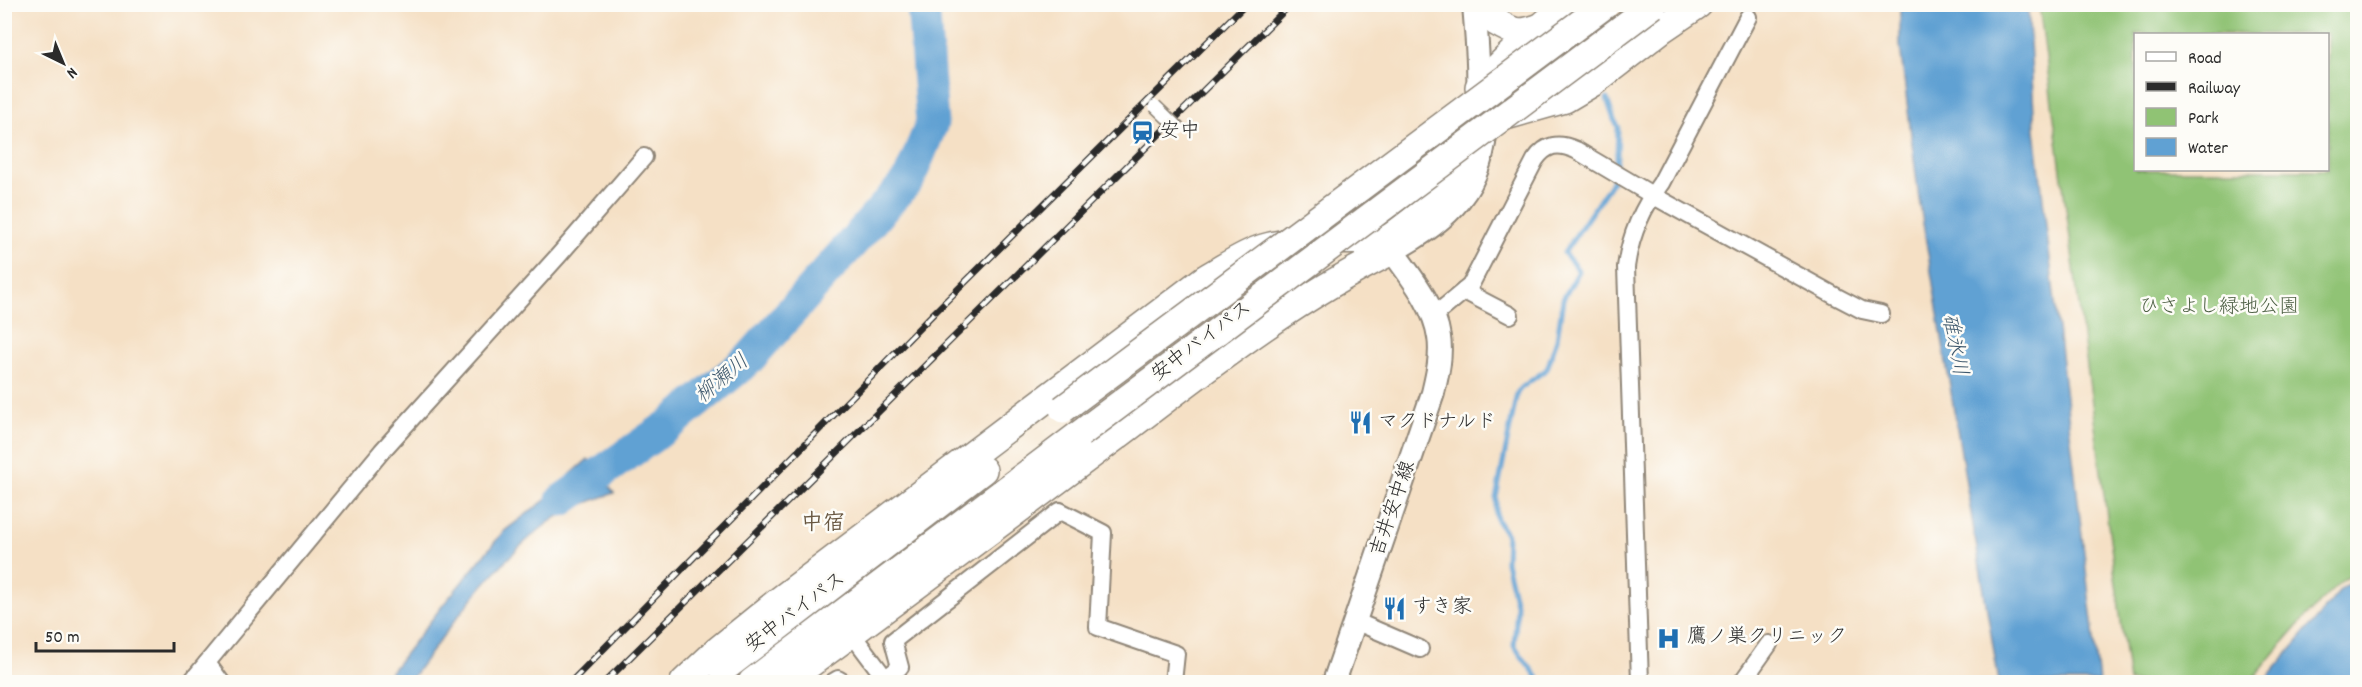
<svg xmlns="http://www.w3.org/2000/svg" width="2362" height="687" font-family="Dekko,'Klee One',sans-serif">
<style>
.green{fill:#90c374;stroke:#5e7750;stroke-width:1.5;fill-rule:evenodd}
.water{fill:#60a1d3;stroke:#46667f;stroke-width:1.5}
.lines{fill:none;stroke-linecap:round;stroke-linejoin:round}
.stream{stroke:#60a1d3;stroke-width:5}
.river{stroke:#60a1d3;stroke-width:33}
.minor-casing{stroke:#908678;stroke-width:20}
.secondary-casing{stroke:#908678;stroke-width:26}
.trunk-casing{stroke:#908678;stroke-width:30}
.minor{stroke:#fff;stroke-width:16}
.secondary{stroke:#fff;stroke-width:22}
.trunk{stroke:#fff;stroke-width:27}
.rail-casing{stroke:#2b2b2b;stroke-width:7}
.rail{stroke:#fdfcf7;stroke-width:4.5;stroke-dasharray:14;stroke-linecap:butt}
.pedestrian-bridge-casing{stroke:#908678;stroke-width:15;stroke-linecap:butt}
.trunk-bridge-casing{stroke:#908678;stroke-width:30;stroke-linecap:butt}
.pedestrian-bridge{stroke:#fff;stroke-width:12}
.trunk-bridge{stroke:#fff;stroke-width:27}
.labels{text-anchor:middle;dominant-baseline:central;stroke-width:5;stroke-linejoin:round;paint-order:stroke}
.poi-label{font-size:20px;fill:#2b2b2b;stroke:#fdfcf7;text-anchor:start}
.park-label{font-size:20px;fill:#4e6045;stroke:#fdfcf7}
.street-label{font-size:20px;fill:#2b2b2b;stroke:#fdfcf7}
.water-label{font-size:21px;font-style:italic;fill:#405a6e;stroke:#fdfcf7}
.quarter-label{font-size:22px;font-weight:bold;fill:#685741;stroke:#fdfcf7}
</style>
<rect width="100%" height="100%" fill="#fdfcf7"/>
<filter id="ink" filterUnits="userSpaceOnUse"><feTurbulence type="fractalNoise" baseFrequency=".0167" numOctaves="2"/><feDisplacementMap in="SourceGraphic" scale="12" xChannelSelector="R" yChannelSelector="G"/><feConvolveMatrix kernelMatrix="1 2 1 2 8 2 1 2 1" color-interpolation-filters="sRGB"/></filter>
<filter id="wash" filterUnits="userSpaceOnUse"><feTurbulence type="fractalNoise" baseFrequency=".008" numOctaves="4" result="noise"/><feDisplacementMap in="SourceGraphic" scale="24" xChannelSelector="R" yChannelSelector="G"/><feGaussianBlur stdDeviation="1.35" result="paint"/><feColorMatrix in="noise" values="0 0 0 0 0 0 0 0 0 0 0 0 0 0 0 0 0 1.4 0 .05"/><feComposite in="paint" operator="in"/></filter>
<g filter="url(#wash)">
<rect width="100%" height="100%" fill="#f5e0c5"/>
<path class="green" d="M 2039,5 L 2357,5 L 2357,569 C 2317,600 2283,642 2251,682 L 2129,682 ZM 2136,34 L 2328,34 L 2328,170 L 2136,170 Z"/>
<g class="water">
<polygon points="1900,5 2028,5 2035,130 2099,682 1999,682 1919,199 1900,46"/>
<path d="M 588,459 L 614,493 C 591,501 567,509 548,523 C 493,564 449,628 409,682 L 383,682 L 443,605 L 503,532 L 565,485 L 571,474 Z"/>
<polygon points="2357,578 2357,682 2264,682 2343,587"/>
</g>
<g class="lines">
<polyline class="stream" points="1536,682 1539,679 1514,646 1517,609 1506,562 1507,535 1497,520 1496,514 1496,498 1517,393 1521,388 1547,369 1557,339 1563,299 1579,271 1564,253 1612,182 1617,157 1618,126 1614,120 1607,99"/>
<polyline class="river" points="562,500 669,425 748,360 909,179 932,123 923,4"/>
</g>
</g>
<g filter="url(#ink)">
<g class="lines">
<defs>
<g id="minor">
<polyline points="1464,291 1510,315"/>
<path d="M 1434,316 L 1470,286 L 1535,160 C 1546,144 1558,142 1576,150 L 1652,195 L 1837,297 L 1862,310 L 1881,314"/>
<polyline points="1355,621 1420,649"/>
<polyline points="852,634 885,678 884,682"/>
<polyline points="207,663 221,682"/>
<polyline points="191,682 382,451 559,255 644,157"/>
<polyline points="833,682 838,679 843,682"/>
<polyline points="881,682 900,667 893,641 1060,511 1103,533 1098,627 1176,654 1173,682"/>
<path d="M 1640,682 L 1626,267 C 1630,237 1643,207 1661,183 L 1748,17"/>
<polyline points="1742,682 1769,644"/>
</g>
<g id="secondary">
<path d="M 1392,251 C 1448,221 1485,187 1486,120"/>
<path d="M 1334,682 L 1433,393 C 1437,376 1442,356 1439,337 C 1434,301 1404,269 1384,239 C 1410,220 1437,201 1455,174 C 1488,124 1478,61 1474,4"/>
</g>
<g id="trunk">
<path d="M 1491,4 L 1496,22 C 1513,32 1518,35 1538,28"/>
<path d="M 1479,87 C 1507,56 1536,29 1570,4"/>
<polyline points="1502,117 1565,99 1592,83 1662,29 1699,4"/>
<polyline points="723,669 983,470"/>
<path d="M 684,682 L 717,651 L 780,600 L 1206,278 C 1224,268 1243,254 1263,248 C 1302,236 1345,243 1384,239"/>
<polyline points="752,682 1080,434"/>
<path d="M 785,682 C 898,600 1009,516 1121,433 C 1208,367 1294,299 1392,251"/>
</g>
</defs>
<use href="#minor" class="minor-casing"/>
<use href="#secondary" class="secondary-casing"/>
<use href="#trunk" class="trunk-casing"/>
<use href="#minor" class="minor"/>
<use href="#secondary" class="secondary"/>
<use href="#trunk" class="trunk"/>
<defs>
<g id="rail">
<polyline points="571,682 934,313 1246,4"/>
<polyline points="605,682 1291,4"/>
</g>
</defs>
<use href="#rail" class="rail-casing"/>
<use href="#rail" class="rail"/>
<defs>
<polyline id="pedestrian-bridge" points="1155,106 1179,129"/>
<g id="trunk-bridge">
<polyline points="1063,409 1606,4"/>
<polyline points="1080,434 1653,5"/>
</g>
</defs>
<use href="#pedestrian-bridge" class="pedestrian-bridge-casing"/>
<use href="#trunk-bridge" class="trunk-bridge-casing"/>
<use href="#pedestrian-bridge" class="pedestrian-bridge"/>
<use href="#trunk-bridge" class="trunk-bridge"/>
</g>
</g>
<defs>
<symbol id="station-bare" viewBox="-9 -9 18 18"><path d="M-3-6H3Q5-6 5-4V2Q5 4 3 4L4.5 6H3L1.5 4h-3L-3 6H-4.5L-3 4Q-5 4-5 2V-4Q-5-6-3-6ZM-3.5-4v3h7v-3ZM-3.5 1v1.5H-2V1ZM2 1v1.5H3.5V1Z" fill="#1f6fb2" stroke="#fdfcf7" stroke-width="2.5" paint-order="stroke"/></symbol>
<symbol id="restaurant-bare" viewBox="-9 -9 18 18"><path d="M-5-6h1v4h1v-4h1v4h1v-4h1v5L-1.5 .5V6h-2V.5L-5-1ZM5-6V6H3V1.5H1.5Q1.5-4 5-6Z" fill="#1f6fb2" stroke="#fdfcf7" stroke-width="2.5" paint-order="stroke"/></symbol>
<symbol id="hospital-bare" viewBox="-9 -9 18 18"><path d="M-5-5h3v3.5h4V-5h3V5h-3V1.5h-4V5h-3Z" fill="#1f6fb2" stroke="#fdfcf7" stroke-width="2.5" paint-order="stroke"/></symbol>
</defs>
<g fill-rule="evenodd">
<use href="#station-bare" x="1126" y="116" width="33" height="33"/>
<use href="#restaurant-bare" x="1344" y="406" width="33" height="33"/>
<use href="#restaurant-bare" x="1378" y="592" width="33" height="33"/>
<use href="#hospital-bare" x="1652" y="622" width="33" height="33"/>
</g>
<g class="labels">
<g class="poi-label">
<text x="1160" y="132">安中</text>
<text x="1378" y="423">マクドナルド</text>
<text x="1412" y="608">すき家</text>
<text x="1687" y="638">鷹ノ巣クリニック</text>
</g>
<g class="park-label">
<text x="2219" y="308">ひさよし緑地公園</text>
</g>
<g class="street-label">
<text transform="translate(1202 342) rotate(-37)">安中バイパス</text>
<text transform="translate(1394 509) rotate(-71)">吉井安中線</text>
<text transform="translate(796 613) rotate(-37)">安中バイパス</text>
</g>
<g class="water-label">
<text transform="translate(1953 345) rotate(79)">碓氷川</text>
<text transform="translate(723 380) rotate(-40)">柳瀬川</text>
</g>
<g class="quarter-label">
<text x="823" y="524">中宿</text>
</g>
</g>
<rect width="2362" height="687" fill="none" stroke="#fdfcf7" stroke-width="24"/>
<rect x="2134" y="33" width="195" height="138" fill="#fdfcf7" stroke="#a9a8a5" stroke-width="1.5"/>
<rect x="2146" y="52" width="30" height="9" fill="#ffffff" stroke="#a9a8a5" stroke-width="1.5"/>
<text x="2188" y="63" font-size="18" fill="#2b2b2b">Road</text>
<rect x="2146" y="82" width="30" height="9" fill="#2b2b2b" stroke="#a9a8a5" stroke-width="1.5"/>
<text x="2188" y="93" font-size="18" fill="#2b2b2b">Railway</text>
<rect x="2146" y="108" width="30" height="18" fill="#90c374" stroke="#a9a8a5" stroke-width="1.5"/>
<text x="2188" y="123" font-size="18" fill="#2b2b2b">Park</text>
<rect x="2146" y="138" width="30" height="18" fill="#60a1d3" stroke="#a9a8a5" stroke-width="1.5"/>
<text x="2188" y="153" font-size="18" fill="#2b2b2b">Water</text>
<g transform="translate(63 63) rotate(137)" stroke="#fdfcf7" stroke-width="4.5" paint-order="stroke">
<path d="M0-4.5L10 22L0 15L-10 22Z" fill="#2b2b2b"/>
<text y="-9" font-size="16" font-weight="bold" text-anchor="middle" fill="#2b2b2b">N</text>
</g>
<path d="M36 642v9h138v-9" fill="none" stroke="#2b2b2b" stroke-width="3"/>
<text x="45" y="642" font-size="18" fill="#2b2b2b" stroke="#fdfcf7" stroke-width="4.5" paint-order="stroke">50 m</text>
</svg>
